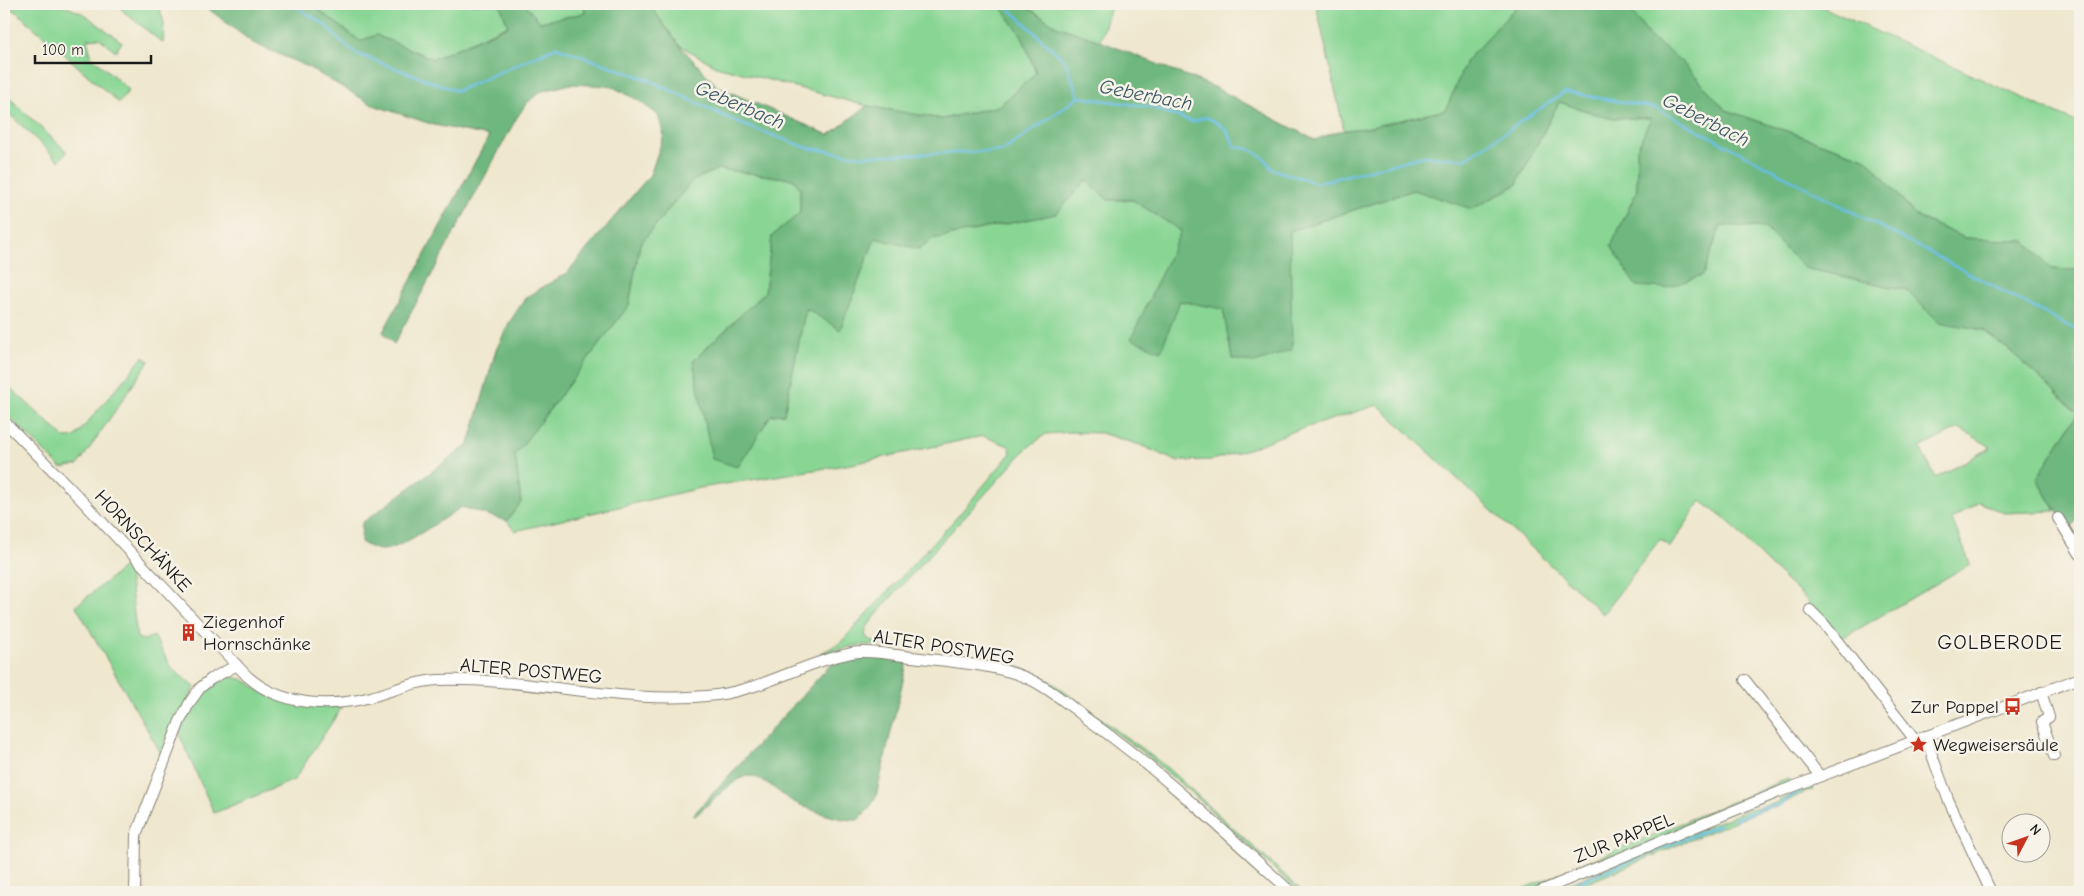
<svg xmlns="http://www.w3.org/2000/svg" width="2084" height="896" font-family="'Comic Neue',sans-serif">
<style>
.green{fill:#89d694;stroke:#527958;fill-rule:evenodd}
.forest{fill:#6eb77e;stroke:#456a4d}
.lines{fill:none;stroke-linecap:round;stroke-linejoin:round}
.stream{stroke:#68bee5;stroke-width:2.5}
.minor-casing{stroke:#868275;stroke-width:12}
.minor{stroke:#fff;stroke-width:10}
.labels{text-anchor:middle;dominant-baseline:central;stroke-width:5;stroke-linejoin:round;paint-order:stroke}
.street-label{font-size:19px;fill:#1c1c1c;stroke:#f7f3e8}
.poi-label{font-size:19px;fill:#1c1c1c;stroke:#f7f3e8;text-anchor:start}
.water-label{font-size:20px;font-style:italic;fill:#375562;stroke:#f7f3e8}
.quarter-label{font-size:21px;letter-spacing:1px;fill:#1c1c1c;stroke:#f7f3e8}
</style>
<rect width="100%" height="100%" fill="#f7f3e8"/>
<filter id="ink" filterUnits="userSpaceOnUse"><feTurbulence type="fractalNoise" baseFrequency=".02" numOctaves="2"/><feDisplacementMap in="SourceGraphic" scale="10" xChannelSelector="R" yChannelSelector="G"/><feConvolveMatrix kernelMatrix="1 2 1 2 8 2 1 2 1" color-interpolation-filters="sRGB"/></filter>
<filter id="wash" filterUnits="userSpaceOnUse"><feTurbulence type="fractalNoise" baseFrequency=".0096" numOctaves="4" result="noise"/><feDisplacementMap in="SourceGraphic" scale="20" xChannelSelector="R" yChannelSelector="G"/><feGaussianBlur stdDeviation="1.12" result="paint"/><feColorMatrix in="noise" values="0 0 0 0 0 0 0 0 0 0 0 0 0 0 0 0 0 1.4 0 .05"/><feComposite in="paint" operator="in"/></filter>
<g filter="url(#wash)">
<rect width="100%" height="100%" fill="#efe7ce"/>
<g class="green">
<polygon points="4,4 60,4 84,14 122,42 116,51 99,38 87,39 91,56 129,90 119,103 13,9 4,17"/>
<polygon points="118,4 158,4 164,23 163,43 124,12"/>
<polygon points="311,4 500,4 508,25 433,59 376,35 360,41"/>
<polygon points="524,4 584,4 585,13 540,22"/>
<polygon points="649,4 1003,4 1001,7 1022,36 1036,73 999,106 942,119 867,106 716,66 679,45"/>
<polygon points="1022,4 1112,4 1100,41 1056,26"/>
<polygon points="1316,4 1519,4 1466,61 1446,110 1366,128 1344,130"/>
<polygon points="1597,4 1816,4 2080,124 2080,273 2077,270 2051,269 2026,241 1965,238 1917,217 1867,159 1726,110 1681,61 1650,37 1630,10"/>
<polygon points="4,93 67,152 59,161 4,109"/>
<path d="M 1559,102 L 1609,118 L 1651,118 L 1637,149 L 1637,191 L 1611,246 L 1703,275 L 1721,224 L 1765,228 L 1804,268 L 1906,290 L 1939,321 L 1983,330 L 2008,349 L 2078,413 L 2037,478 L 2056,511 L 2004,513 L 1979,502 L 1952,519 L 1970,564 L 1841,639 L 1810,610 L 1807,600 L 1764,560 L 1730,523 L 1701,501 L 1670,547 L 1660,539 L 1603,614 L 1378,405 L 1288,433 L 1251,448 L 1212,460 L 1176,461 L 1140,445 L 1101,433 L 1070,432 L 1046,434 L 1027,448 L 885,604 L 867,627 L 865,634 L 867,638 L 882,645 L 859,645 L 820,654 L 840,643 L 957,517 L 1011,453 L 1009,446 L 983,436 L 852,464 L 700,488 L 515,531 L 507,521 L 521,502 L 515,455 L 629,305 L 640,244 L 692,181 L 718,169 L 793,179 L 800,188 L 800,213 L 772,236 L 765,292 L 693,361 L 771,415 L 784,414 L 806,307 L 840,329 L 875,238 L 919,249 L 932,239 L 1055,214 L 1086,180 L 1108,200 L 1133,200 L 1181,231 L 1180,301 L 1224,309 L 1232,359 L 1290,231 L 1414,190 L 1472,209 L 1516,185 ZM 1959,428 L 1991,447 L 1936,478 L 1920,448 Z"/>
<polygon points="144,356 149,361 78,465 61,468 4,412 4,382 65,438 75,437"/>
<polygon points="128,564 137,638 144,640 154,636 172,669 195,687 162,755 76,606"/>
<polygon points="1018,667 1047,679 1164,765 1303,892 1299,892 1194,795 1145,754 1061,693 1017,671"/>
<path d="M 227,677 C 252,677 252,691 272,697 C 294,704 319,707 342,707 L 294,780 L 214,813 L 179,734 C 193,704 196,692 227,677 Z"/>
<polygon points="1788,779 1793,784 1530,892 1516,892 1775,784 1779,781"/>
<polygon points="1811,784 1813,790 1806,791 1777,807 1759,811 1566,892 1548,892 1750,809 1773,804"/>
</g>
<g class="forest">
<path d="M 202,4 L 311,4 L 360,41 L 376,35 L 433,59 L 508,26 L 500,4 L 524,4 L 540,22 L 585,13 L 584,4 L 621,5 L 649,4 L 679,45 L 718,87 L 829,135 L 867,106 L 942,119 L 999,106 L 1036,73 L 1022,36 L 1001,7 L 1003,4 L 1022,4 L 1056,26 L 1100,41 L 1214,87 L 1315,140 L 1338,131 L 1366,128 L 1446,110 L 1466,61 L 1519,4 L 1597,4 L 1630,10 L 1650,37 L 1681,61 L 1726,110 L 1867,159 L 1917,217 L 1965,238 L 2026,241 L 2051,269 L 2078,270 L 2080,273 L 2080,516 L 2068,530 L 2037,478 L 2078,413 L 2008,349 L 1983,330 L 1939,322 L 1906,290 L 1804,268 L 1765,228 L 1721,225 L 1703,275 L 1666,288 L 1636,286 L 1611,246 L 1637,191 L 1637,149 L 1651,118 L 1609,118 L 1559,102 L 1516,185 L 1472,209 L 1414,190 L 1290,231 L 1292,350 L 1255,363 L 1232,359 L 1223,309 L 1180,301 L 1161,351 L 1131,339 L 1181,231 L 1133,200 L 1108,200 L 1086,180 L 1056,214 L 932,239 L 919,249 L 875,238 L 840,330 L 806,308 L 784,414 L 771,415 L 738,467 L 712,459 L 693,361 L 765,292 L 772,236 L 800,213 L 800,188 L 793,179 L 718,169 L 692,181 L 640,244 L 629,305 L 515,455 L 521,502 L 507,521 L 462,507 C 444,517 402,549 383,550 C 375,550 367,546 361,542 L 362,523 L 469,444 L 496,350 L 509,323 L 526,297 L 567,273 L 650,175 L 664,135 L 658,115 L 638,100 L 611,86 L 570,84 L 540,92 L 526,104 L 516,119 L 394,344 L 383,332 L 489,136 L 434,125 L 373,105 L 306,66 L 253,43 Z"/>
<path d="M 872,657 L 907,663 L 876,796 L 869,809 L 858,820 C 839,821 810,810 792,801 C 779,794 764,776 748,776 C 735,777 706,807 695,816 L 693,815 L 830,665 L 849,659 Z"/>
</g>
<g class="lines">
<g class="stream">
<path d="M 292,4 L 325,25 L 336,37 L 357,54 L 457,91 L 556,47 L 649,80 L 741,124 L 808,148 L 861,156 L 1003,151 L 1079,97 L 1151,107 L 1193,122 L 1205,117 C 1222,124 1228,128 1234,146 L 1249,149 L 1264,158 L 1272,169 L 1317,183 L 1424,156 L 1465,159 L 1565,92 L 1656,108 L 2080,332"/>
<polyline points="1004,4 1065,61 1079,97"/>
<polyline points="1735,819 1760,809 1779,805 1799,791"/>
<polyline points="1554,892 1719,825"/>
</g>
</g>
</g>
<g filter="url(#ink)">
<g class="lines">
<defs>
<g id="minor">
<path d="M 4,421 L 70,488 L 247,676 C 280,706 330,708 371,697 C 393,691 415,681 438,680 C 532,677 622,706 717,695 C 762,689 800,665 843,655 C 848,654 854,652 860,652 C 876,651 895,655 911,657 C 944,661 1000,665 1029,679 C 1051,689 1071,707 1090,721 C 1161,772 1226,833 1291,892"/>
<polyline points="2058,518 2080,554"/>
<polyline points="1810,610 1824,624 1915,740"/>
<polyline points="1745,680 1820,776"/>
<polyline points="2041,692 2049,717 2042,722 2054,756"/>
<polyline points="1925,736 1948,799 1991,892"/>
<polyline points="135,892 136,835 180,721 190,702 200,688 211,679 237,665"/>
<polyline points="1538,892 1779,792 2080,678"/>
</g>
</defs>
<use href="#minor" class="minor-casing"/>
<use href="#minor" class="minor"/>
</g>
</g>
<defs>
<symbol id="building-bare" viewBox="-9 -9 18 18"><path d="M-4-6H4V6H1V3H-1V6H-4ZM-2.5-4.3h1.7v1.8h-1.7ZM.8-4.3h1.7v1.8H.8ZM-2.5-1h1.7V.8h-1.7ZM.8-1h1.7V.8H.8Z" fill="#c8321e" stroke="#f7f3e8" stroke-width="2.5" paint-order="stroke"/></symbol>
<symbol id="bus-bare" viewBox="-9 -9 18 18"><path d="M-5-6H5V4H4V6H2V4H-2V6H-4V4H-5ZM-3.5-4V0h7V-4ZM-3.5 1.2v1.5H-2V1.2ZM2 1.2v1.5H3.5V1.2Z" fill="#c8321e" stroke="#f7f3e8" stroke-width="2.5" paint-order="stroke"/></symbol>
<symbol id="sight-bare" viewBox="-9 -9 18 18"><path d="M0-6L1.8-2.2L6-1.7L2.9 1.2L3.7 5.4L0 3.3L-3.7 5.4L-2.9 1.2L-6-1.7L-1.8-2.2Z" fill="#c8321e" stroke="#f7f3e8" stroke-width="2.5" paint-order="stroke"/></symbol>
</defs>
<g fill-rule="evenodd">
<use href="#building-bare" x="176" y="620" width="25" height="25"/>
<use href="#bus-bare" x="2000" y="694" width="25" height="25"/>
<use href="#sight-bare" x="1906" y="732" width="25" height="25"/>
</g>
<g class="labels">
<g class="street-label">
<text transform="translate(143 541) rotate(47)">HORNSCHÄNKE</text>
<text transform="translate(944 647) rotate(9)">ALTER POSTWEG</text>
<text transform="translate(531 671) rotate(5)">ALTER POSTWEG</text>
<text transform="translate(1624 838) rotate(-22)">ZUR PAPPEL</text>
</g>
<g class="poi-label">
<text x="203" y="622">Ziegenhof<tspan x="203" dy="22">Hornschänke</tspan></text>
<text x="1999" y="707" text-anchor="end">Zur Pappel</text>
<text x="1933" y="745">Wegweisersäule</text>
</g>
<g class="water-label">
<text transform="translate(1146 95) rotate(11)">Geberbach</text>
<text transform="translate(740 105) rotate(23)">Geberbach</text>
<text transform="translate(1706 120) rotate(27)">Geberbach</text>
</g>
<g class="quarter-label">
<text x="2000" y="642">GOLBERODE</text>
</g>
</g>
<rect width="2084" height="896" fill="none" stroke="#f7f3e8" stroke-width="20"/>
<g transform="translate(2026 838) rotate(49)"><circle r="24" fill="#f7f3e8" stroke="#9f9d96"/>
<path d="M0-4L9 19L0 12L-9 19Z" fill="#c8321e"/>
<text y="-8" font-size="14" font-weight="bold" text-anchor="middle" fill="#1c1c1c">N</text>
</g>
<path d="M35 55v8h116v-8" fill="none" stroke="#1c1c1c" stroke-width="2.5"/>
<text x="42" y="55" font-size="15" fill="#1c1c1c" stroke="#f7f3e8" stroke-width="4" paint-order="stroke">100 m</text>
</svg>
